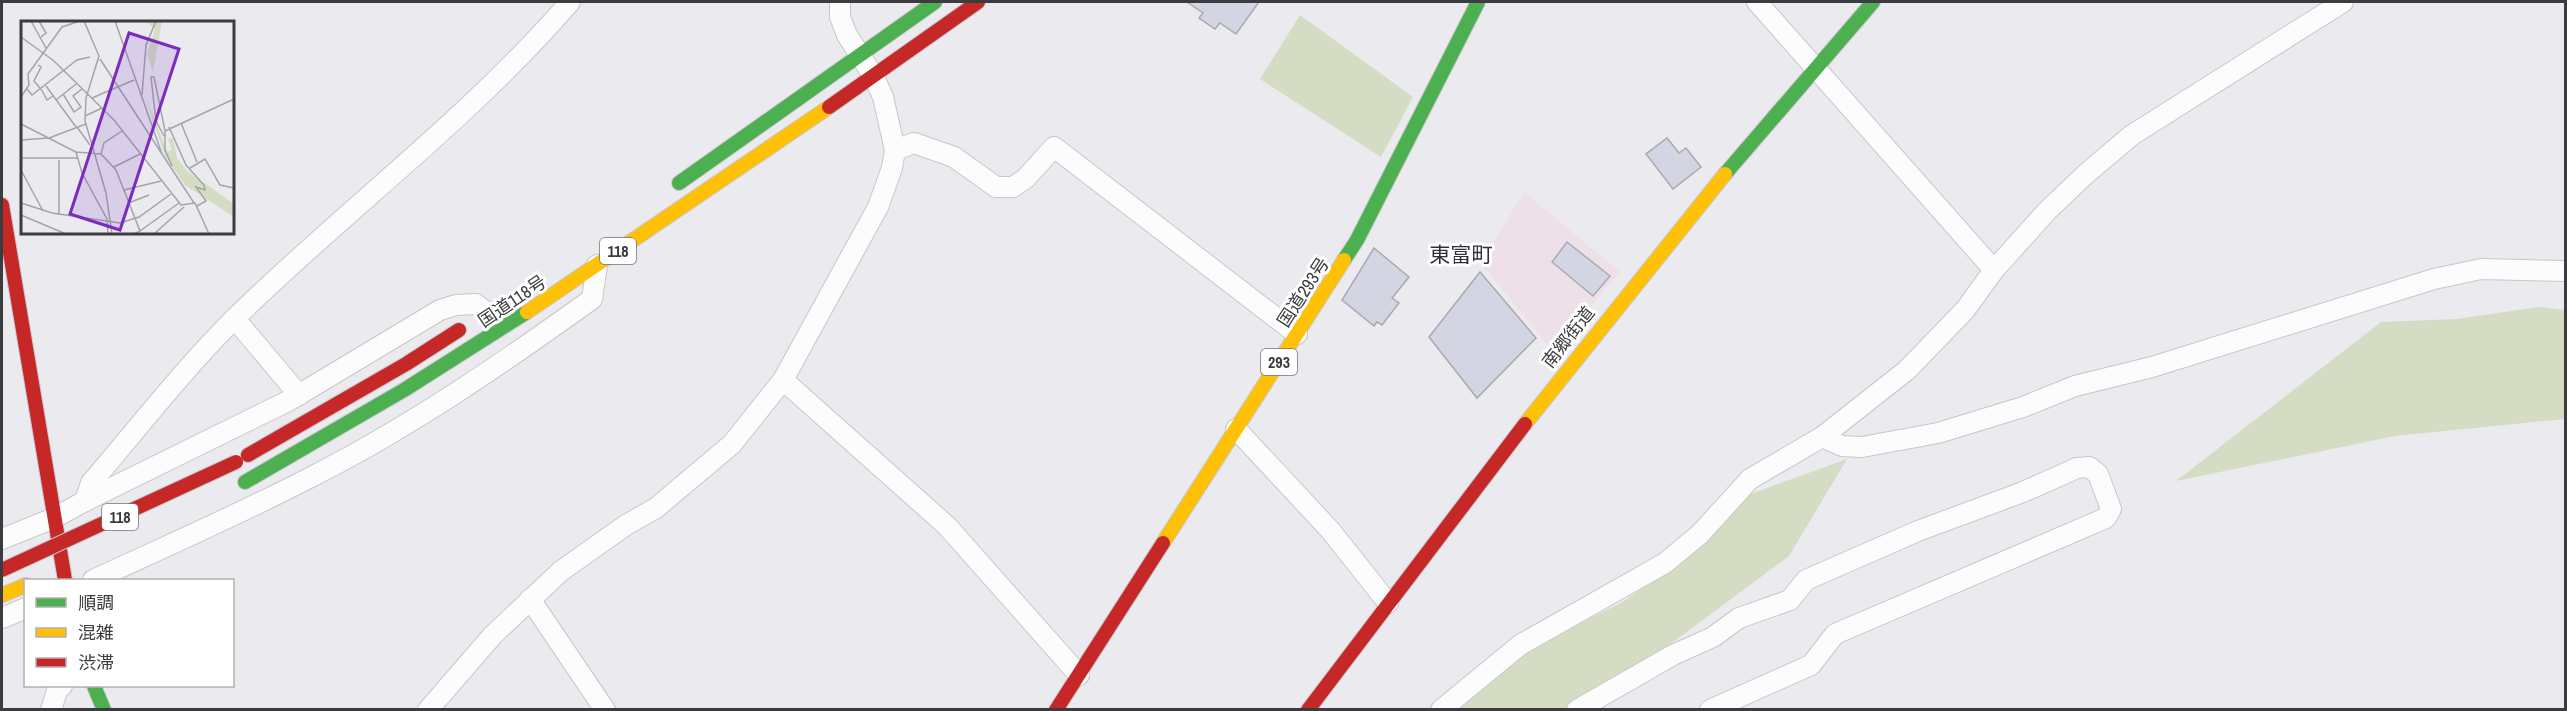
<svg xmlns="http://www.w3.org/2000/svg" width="2567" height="711" font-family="'Archivo Narrow','Noto Sans JP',sans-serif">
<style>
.industrial{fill:#ede0e8}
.green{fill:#d5dcc4}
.building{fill:#d4d5e2;stroke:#aaaaad;stroke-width:1.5}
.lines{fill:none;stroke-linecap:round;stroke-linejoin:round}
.street-casing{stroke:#c7c7ca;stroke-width:22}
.fast-casing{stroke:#c7c7ca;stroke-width:16}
.slow-casing{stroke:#c7c7ca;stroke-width:16}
.jam-casing{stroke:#c7c7ca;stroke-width:16}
.street{stroke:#fcfcfd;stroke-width:20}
.fast{stroke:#4caf50;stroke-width:14}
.slow{stroke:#ffc107;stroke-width:14}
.jam{stroke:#c62828;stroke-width:14}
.jam-bridge-casing{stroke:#c7c7ca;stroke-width:16;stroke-linecap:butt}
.jam-bridge{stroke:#c62828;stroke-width:14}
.labels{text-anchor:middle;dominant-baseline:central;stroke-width:6;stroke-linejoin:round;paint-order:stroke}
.shield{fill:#fff;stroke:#767679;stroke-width:1.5}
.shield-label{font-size:16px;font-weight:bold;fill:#3c3c40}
.street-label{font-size:18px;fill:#3c3c40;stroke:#fff}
.quarter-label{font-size:21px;fill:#303037;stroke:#fff}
.inset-road{fill:none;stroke:#a4a4a9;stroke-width:1.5}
.view{fill:#7b2cbf;fill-opacity:0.15;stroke:#7b2cbf;stroke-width:3}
.inset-edge{fill:none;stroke:#3c3c40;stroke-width:3}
</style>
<rect width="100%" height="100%" fill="#eaeaef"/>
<polygon class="industrial" points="1524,192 1620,272 1552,350 1481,263"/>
<g class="green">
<polygon points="1300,15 1413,97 1381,157 1260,79"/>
<polygon points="2539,307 2565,310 2565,419 2395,436 2176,481 2381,322 2457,319"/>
<polygon points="1847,459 1789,556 1583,709 1454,710 1525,649 1621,603 1700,548 1745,496"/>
</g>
<g class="building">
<polygon points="1187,2 1259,2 1236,34 1220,23 1215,29 1199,18 1203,13"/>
<polygon points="1667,138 1679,153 1686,148 1701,167 1673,189 1646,154"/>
<polygon points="1567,242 1610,276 1593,296 1552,262"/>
<polygon points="1374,248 1409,277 1392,298 1399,303 1382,325 1377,322 1374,326 1342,300"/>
<polygon points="1480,272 1536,338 1477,398 1429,337"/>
</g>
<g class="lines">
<defs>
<g id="street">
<polyline points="1757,2 1994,270"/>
<polyline points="895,150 914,143 954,157 996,187 1013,187 1026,178 1054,147 1297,334"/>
<polyline points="235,319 299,395"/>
<polyline points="783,380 947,526 1079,675"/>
<polyline points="1236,429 1330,530 1388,603"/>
<polyline points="1822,437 1842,446 1862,447 1938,433 2023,407 2075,386 2152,367 2434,279 2481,269 2566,271"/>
<polyline points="85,501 290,400 440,310 456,305 476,304 486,312"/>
<path d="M 2,539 L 54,518 L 85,501 L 91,483 C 138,428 183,370 234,319 C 344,211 469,119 570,2"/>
<path d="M 93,580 C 167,546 242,513 315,475 C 413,425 503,363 592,299 L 597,265"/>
<polyline points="530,599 605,710"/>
<polyline points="2,618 26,608"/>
<polyline points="51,710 58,688 62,686"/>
<polyline points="428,710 493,635 561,571 626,525 656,508 732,444 783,380 878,207 892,168 895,150 883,97 874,77 847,35 840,17 840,2"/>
<polyline points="1441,710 1520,645 1665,563 1700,534 1750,479 1822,437 1907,370 1965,310 1994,270 2048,210 2087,173 2132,135 2343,2"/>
<polyline points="1577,710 1673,655 1713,637 1739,618 1790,600 1806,580 1918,531 2023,492 2077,468 2089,467 2098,474 2111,509 2106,518 1835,634 1811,665 1710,710"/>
</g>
<g id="fast">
<polyline points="1725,174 1873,2"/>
<polyline points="679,183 935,2"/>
<polyline points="1344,260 1357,240 1478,2"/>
<polyline points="245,482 404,390 527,312"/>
<polyline points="94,686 104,710"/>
</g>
<g id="slow">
<polyline points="527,312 829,107"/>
<polyline points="1525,424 1725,174"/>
<polyline points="1163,543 1344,260"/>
<polyline points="2,595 26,585"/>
</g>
<g id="jam">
<polyline points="829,107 978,2"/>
<polyline points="2,205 65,580"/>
<polyline points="248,455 406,364 459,330"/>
<polyline points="1056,710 1163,543"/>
<polyline points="1308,710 1525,424"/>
</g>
</defs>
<use href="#street" class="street-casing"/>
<use href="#fast" class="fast-casing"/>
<use href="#slow" class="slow-casing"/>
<use href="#jam" class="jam-casing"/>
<use href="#street" class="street"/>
<use href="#fast" class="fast"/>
<use href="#slow" class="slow"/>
<use href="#jam" class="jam"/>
<defs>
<polyline id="jam-bridge" points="2,570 236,462"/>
</defs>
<use href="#jam-bridge" class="jam-bridge-casing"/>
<use href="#jam-bridge" class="jam-bridge"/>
</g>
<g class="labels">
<g class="shield">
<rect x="600" y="238" width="36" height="26" rx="4.5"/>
<rect x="1261" y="349" width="36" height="26" rx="4.5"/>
<rect x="102" y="504" width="36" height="26" rx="4.5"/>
</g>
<g class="shield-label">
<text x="618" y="251">118</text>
<text x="1279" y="362">293</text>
<text x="120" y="517">118</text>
</g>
<g class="street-label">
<text transform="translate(1303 292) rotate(-57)">国道293号</text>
<text transform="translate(512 301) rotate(-34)">国道118号</text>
<text transform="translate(1568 337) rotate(-52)">南郷街道</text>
</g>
<g class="quarter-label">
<text x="1461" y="254">東富町</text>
</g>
</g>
<g transform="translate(21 21)">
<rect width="213" height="213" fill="#eaeaef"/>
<path d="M 125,0 L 141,0 L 132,51 L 126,33 L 134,8 ZM 123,73 L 146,130 L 151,129 L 147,118 L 152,117 L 156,137 L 166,150 L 213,183 L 213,196 L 164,164 L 144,135 Z" fill="#d5dcc4"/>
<path class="inset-road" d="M 10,0 L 25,27M 18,0 L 25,12 L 20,16M 63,0 L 78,35 L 65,77 L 64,100 L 85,172 L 91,213M 94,0 L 141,133M 0,16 L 33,40 L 93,99 L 160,184 L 174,182 L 188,213M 79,38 L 173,182M 17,44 L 20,46 L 13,60 L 19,67M 25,65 L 55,106M 6,68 L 11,74 L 56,39 L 69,36M 20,68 L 26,79 L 32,75M 42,73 L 53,91 L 60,86 L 52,75 L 61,68M 121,74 L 125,24 L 135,0M 0,76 L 8,64 L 7,53 L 41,6 L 59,0M 71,77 L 113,59M 35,79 L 55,63M 64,95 L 81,87M 160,102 L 176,141M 0,103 L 55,131 L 61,152 L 86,198 L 87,213M 56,106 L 69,124M 148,106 L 165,144 L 183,164 L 184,169 L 175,166 L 185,180 L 176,185M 143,115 L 135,100 L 130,56 L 133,56 L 144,110M 0,119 L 28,117 L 65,103M 55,131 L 80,133 L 95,149 L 119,210 L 113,213M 80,133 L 83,122 L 101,110M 0,137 L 57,137M 38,139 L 38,194M 151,145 L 144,129 L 144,110 L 213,78M 93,146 L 119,133M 169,147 L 184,138 L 199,164 L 213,167M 0,149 L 22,190M 103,169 L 140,160M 110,181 L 128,174M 0,182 L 31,192 L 99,202 L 118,196 L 150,173M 0,194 L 45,213M 119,210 L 158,182M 133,213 L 163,186"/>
<path class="view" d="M 108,12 L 158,28 L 99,209 L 49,193 Z"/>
<rect width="213" height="213" class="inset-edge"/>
</g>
<rect width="2567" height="711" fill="none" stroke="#3c3c40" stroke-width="6"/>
<rect x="24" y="579" width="210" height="108" fill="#ffffff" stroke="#b1b1b3" stroke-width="1.5"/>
<rect x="36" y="598" width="30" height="9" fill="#4caf50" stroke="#b1b1b3" stroke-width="1.5"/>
<text x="78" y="609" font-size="18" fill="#3c3c40">順調</text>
<rect x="36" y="628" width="30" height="9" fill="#ffc107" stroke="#b1b1b3" stroke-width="1.5"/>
<text x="78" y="639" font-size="18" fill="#3c3c40">混雑</text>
<rect x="36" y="658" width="30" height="9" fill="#c62828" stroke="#b1b1b3" stroke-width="1.5"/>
<text x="78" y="669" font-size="18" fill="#3c3c40">渋滞</text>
</svg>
